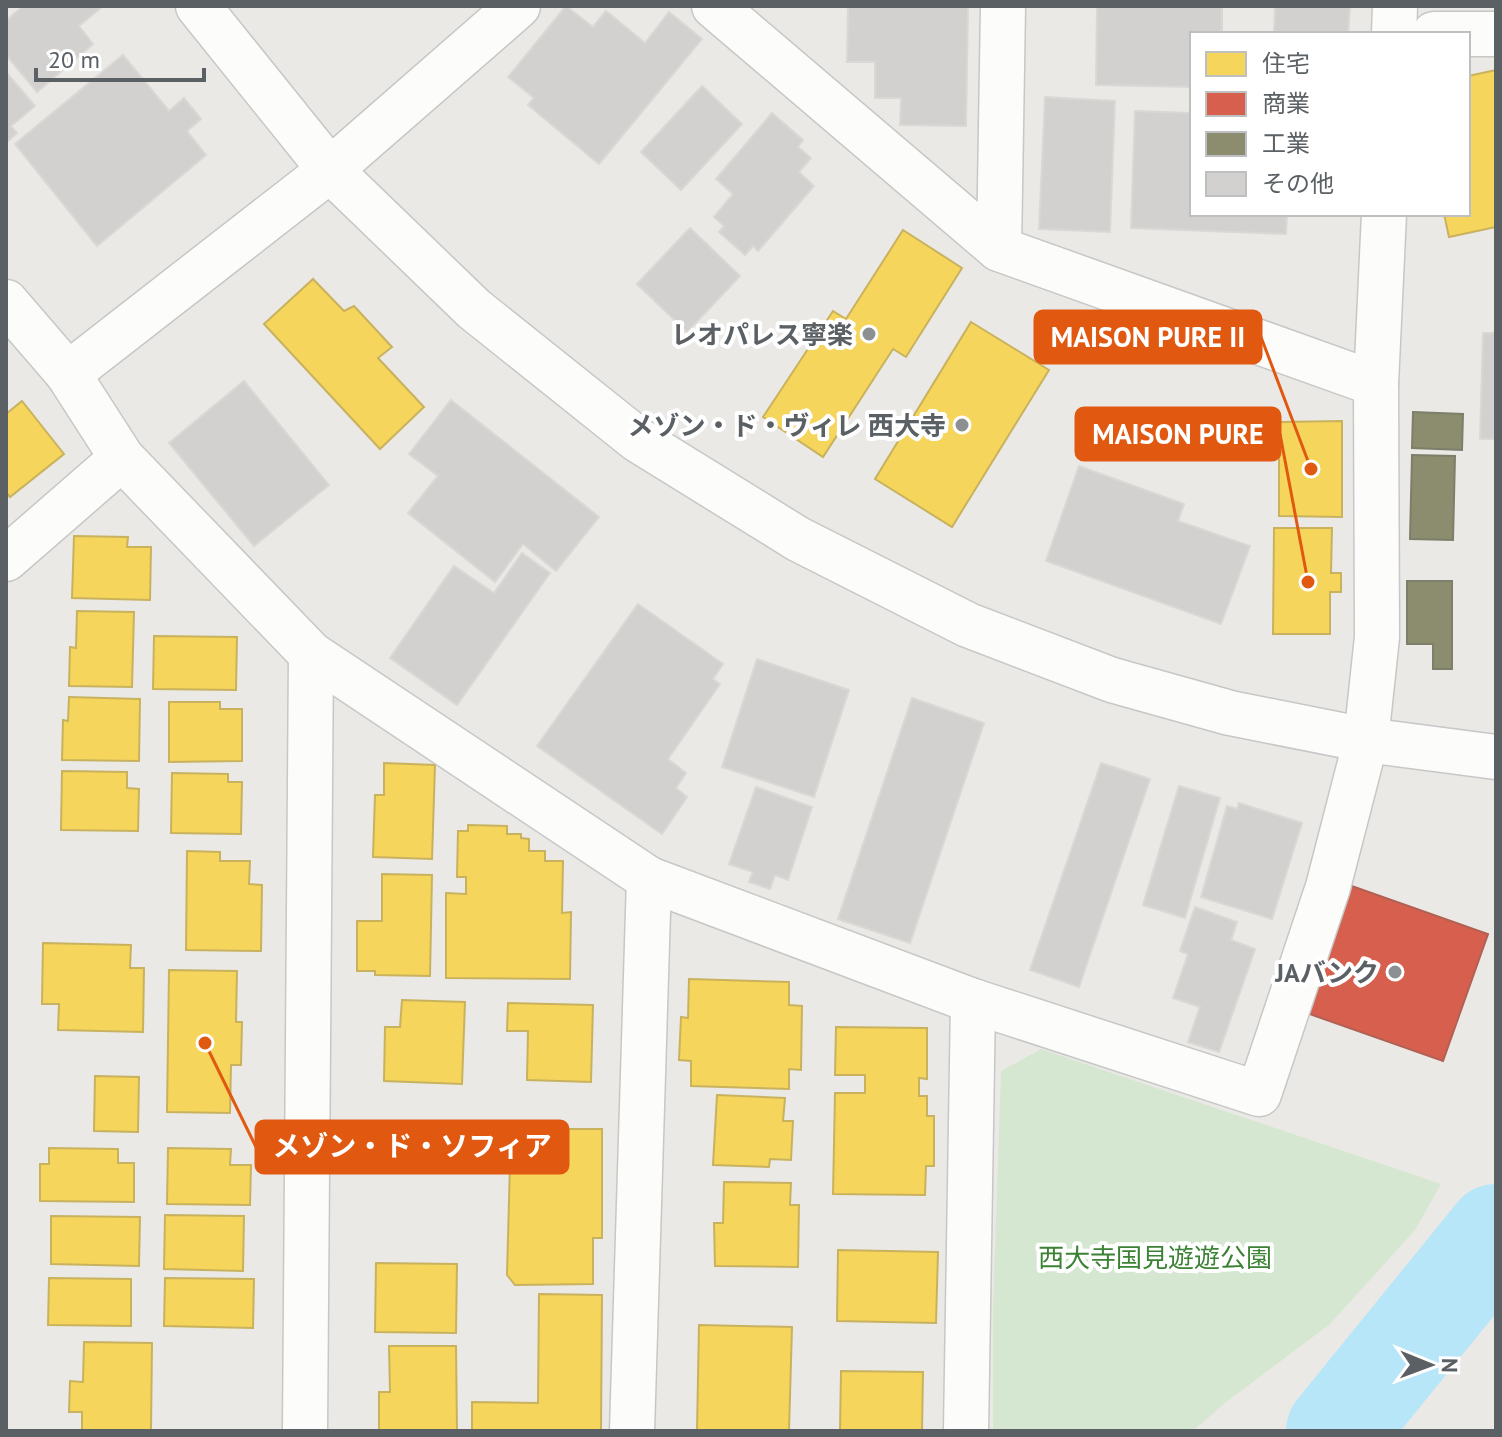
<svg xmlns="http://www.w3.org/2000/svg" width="1502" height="1437" font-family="'PT Sans','Noto Sans JP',sans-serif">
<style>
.green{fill:#d6e7d1}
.homes{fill:#f6d55c;stroke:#c8b25e;stroke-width:2}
.shops{fill:#d6604d;stroke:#b16054;stroke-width:2}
.industry{fill:#8c8c6e;stroke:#7d7f6b;stroke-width:2}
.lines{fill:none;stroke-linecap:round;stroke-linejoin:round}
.river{stroke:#b7e6f8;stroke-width:100}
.building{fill:#d3d1d0;stroke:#dad8d5;stroke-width:2}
.minor-casing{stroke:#c6c7c7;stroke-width:47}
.tertiary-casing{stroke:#c6c7c7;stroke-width:47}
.minor{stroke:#fcfcfb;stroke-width:44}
.tertiary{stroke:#fcfcfb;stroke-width:44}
.poi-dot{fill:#8d9092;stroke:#fff;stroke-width:3}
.labels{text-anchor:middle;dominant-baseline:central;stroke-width:8;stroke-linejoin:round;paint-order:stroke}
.poi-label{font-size:26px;font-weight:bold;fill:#5b6064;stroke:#fff;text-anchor:end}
.park-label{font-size:26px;fill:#3c8234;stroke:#fff}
.leader{fill:none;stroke:#e15910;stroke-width:3}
.callout-dot{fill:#e15910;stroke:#fff;stroke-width:3}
.callout{fill:#e15910;stroke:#e15910;stroke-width:3}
.callout-label{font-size:28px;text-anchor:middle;font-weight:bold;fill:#fff}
</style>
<rect width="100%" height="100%" fill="#ebe9e6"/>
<polygon class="green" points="1041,1049 1441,1184 1415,1230 1330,1324 1225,1403 1193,1431 993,1431 993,1307 1001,1071"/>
<g class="homes">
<polygon points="1496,70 1496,227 1449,237 1444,214 1468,214 1468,76"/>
<polygon points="903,230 962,268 906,357 893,349 823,457 763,417 833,311 846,319"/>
<polygon points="313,279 344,311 354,306 392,347 378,358 424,407 380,449 264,324"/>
<polygon points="971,322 1049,370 952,527 875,479"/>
<polygon points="22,401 64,454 10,497 6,492 6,414"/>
<polygon points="1342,421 1342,517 1279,516 1279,422"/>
<polygon points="1274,528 1332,528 1331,573 1341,573 1341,592 1330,592 1330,634 1273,634"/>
<polygon points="74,536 128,537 127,547 151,547 150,600 72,598"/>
<polygon points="77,611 134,612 132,687 69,686 70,647 76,648"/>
<polygon points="154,636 237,637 236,690 153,689"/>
<polygon points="69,697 140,699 139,761 62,760 63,720 68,721"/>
<polygon points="169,702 220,702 220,709 242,709 242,761 169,762"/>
<polygon points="384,763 435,765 432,859 373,857 375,795 384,795"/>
<polygon points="62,771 127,772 127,788 139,789 138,831 61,830"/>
<polygon points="172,773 228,774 228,782 242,782 241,834 171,833"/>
<polygon points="468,825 507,826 507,834 521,834 521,838 529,839 529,851 545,851 545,861 563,861 562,913 571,912 570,979 446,978 446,893 466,894 466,877 457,877 458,831 468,831"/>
<polygon points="187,851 220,852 220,861 250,861 249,884 262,885 261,951 186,950"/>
<polygon points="382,874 432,875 430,976 375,975 375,971 357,971 357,921 382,921"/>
<polygon points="43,943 131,945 130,968 144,968 143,1032 58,1030 59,1004 42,1004"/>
<polygon points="169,970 237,971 236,1022 242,1022 241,1065 231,1065 230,1113 167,1112"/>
<polygon points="689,979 789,982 789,1005 802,1006 801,1070 789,1069 789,1089 691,1086 691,1061 679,1060 681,1017 688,1018"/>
<polygon points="402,1000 465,1002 462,1084 384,1081 385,1027 400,1027"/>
<polygon points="508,1003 593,1005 591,1082 527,1080 528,1031 507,1031"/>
<polygon points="836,1027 927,1028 927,1079 919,1078 919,1096 927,1096 927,1116 934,1116 934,1166 926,1166 925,1195 833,1194 835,1093 865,1093 865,1075 835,1075"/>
<polygon points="95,1076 139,1077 138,1132 94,1131"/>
<polygon points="717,1095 785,1098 783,1121 793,1121 791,1160 770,1159 769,1167 713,1165"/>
<polygon points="517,1129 602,1129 602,1238 593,1238 593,1284 515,1285 507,1275 510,1164 516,1153"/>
<polygon points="49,1148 118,1149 118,1163 134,1163 134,1202 40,1201 40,1164 49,1164"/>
<polygon points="168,1148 231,1149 230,1165 251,1165 250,1205 167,1204"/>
<polygon points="724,1182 791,1183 790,1205 799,1205 798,1267 715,1266 714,1223 723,1223"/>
<polygon points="165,1215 244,1216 243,1271 164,1269"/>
<polygon points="51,1216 140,1217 139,1266 51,1264"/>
<polygon points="838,1250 938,1252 936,1323 837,1321"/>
<polygon points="376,1263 457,1264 456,1333 375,1332"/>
<polygon points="49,1278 131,1279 131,1326 48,1325"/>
<polygon points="165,1278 254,1279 253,1328 164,1326"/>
<polygon points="539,1294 602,1295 601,1431 472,1431 472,1402 538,1403"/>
<polygon points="699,1325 792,1327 789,1431 697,1431"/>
<polygon points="84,1342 152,1343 151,1431 82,1431 82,1412 69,1412 70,1381 83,1382"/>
<polygon points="389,1346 456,1346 457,1431 379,1431 379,1392 390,1392"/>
<polygon points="841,1371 923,1372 922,1431 840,1431"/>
</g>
<polygon class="shops" points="1346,884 1488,934 1443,1061 1301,1011"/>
<g class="industry">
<polygon points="1413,412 1463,414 1462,450 1412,448"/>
<polygon points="1412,455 1455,456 1453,540 1410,539"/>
<polygon points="1407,581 1452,581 1452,669 1433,669 1433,644 1407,644"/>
</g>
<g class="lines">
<polyline class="river" points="1336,1431 1496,1234"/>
</g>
<g class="building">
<polygon points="23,6 103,6 79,26 93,44 37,92 6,55 6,21"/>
<polygon points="566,6 593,27 606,11 645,43 669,12 702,39 599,164 528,105 534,98 508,77"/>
<polygon points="848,6 968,6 966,126 900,125 901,98 875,98 875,62 847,62"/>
<polygon points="1097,6 1222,6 1222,34 1192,34 1192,87 1096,85"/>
<polygon points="1275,6 1350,6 1348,34 1274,34"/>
<polygon points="123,55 169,111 184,98 201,119 187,131 206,155 97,246 15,144"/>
<polygon points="6,72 35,106 11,126 17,133 6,143"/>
<polygon points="702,86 742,124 681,190 641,152"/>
<polygon points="1045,97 1115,101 1110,232 1039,229"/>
<polygon points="1135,111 1192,113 1192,214 1287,214 1286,234 1131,228"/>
<polygon points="772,113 803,140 798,147 811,158 799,172 814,186 758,251 753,246 745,255 719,232 724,226 714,217 733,194 716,179"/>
<polygon points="690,228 740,276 687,332 637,284"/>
<polygon points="1483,333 1496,333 1496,439 1480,439"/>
<polygon points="244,381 329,485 254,546 169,443"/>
<polygon points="451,400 599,517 556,571 523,544 495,582 408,513 438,476 409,454"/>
<polygon points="1079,466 1184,504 1178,521 1250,546 1221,624 1046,561"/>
<polygon points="522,553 550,573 457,705 390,658 454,566 494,593"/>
<polygon points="638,604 723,664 713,679 720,684 668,759 686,773 676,788 687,797 662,834 537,746"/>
<polygon points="757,659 849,690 814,797 722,767"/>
<polygon points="912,698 984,723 910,943 838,919"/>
<polygon points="1101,763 1150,779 1079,987 1030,970"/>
<polygon points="1179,786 1220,798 1185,918 1143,905"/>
<polygon points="756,787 812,807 788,880 775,875 770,889 749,882 753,872 729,864"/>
<polygon points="1239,803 1302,823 1272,919 1201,897 1227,806 1237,809"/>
<polygon points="1195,907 1237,922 1231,940 1255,949 1219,1052 1188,1042 1200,1007 1173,998 1188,954 1180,951"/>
</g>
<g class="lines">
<defs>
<g id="minor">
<polyline points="714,6 999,249 1376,384"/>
<polyline points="1394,34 1395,6"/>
<polyline points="1434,34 1496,34"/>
<polyline points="999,249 1003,6"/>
<polyline points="6,302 68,374 122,458 311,654 649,879 973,1001 1259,1094 1328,887 1366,740 1377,637 1376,384 1384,214"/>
<polyline points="68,374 330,170 518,6"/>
<polyline points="6,559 122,458"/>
<polyline points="305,1431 311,654"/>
<polyline points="632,1431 649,879"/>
<polyline points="966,1431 973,1001"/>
</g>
<polyline id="tertiary" points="198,6 330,170 474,309 638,440 798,539 968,625 1112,680 1230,713 1366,740 1496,757"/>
</defs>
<use href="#minor" class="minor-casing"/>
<use href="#tertiary" class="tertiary-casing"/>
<use href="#minor" class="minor"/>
<use href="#tertiary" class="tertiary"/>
</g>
<g class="poi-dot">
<circle cx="869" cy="334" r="8"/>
<circle cx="962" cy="425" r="8"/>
<circle cx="1395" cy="972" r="8"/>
</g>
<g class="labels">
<g class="poi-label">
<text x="853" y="334">レオパレス寧楽</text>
<text x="946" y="425">メゾン・ド・ヴィレ 西大寺</text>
<text x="1379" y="972">JAバンク</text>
</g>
<g class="park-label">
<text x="1155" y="1257">西大寺国見遊遊公園</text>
</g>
</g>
<path class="leader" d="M1311 469L1261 337M1308 582L1280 434M205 1043L256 1147"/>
<g class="callout-dot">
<circle cx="1311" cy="469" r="8"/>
<circle cx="1308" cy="582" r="8"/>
<circle cx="205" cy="1043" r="8"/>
</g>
<g class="callout">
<rect x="1035" y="311" width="226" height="52" rx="8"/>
<rect x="1076" y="408" width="204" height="52" rx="8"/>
<rect x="256" y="1121" width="312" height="52" rx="8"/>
</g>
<g class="callout-label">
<text x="1148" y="347">MAISON PURE II</text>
<text x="1178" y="444">MAISON PURE</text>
<text x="412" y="1156">メゾン・ド・ソフィア</text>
</g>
<rect width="1502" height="1437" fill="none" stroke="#5b6064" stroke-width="16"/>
<rect x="1190" y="32" width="280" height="184" fill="#ffffff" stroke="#bdbfc1" stroke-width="2"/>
<rect x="1206" y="52" width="40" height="24" fill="#f6d55c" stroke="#bdbfc1" stroke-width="2"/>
<text x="1262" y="72" font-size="24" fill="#5b6064">住宅</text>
<rect x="1206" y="92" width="40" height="24" fill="#d6604d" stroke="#bdbfc1" stroke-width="2"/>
<text x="1262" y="112" font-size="24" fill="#5b6064">商業</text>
<rect x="1206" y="132" width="40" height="24" fill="#8c8c6e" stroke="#bdbfc1" stroke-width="2"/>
<text x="1262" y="152" font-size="24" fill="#5b6064">工業</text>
<rect x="1206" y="172" width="40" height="24" fill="#d3d1d0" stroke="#bdbfc1" stroke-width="2"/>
<text x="1262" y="192" font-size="24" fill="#5b6064">その他</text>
<g transform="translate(1430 1365) rotate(91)" stroke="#ffffff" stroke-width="6" paint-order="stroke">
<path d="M0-6L14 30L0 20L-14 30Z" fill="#5b6064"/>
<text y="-12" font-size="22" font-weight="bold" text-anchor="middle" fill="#5b6064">N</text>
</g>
<path d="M36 68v12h168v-12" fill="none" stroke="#5b6064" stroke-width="4"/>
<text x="48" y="68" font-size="24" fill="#5b6064" stroke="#ffffff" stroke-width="6" paint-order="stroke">20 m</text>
</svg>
